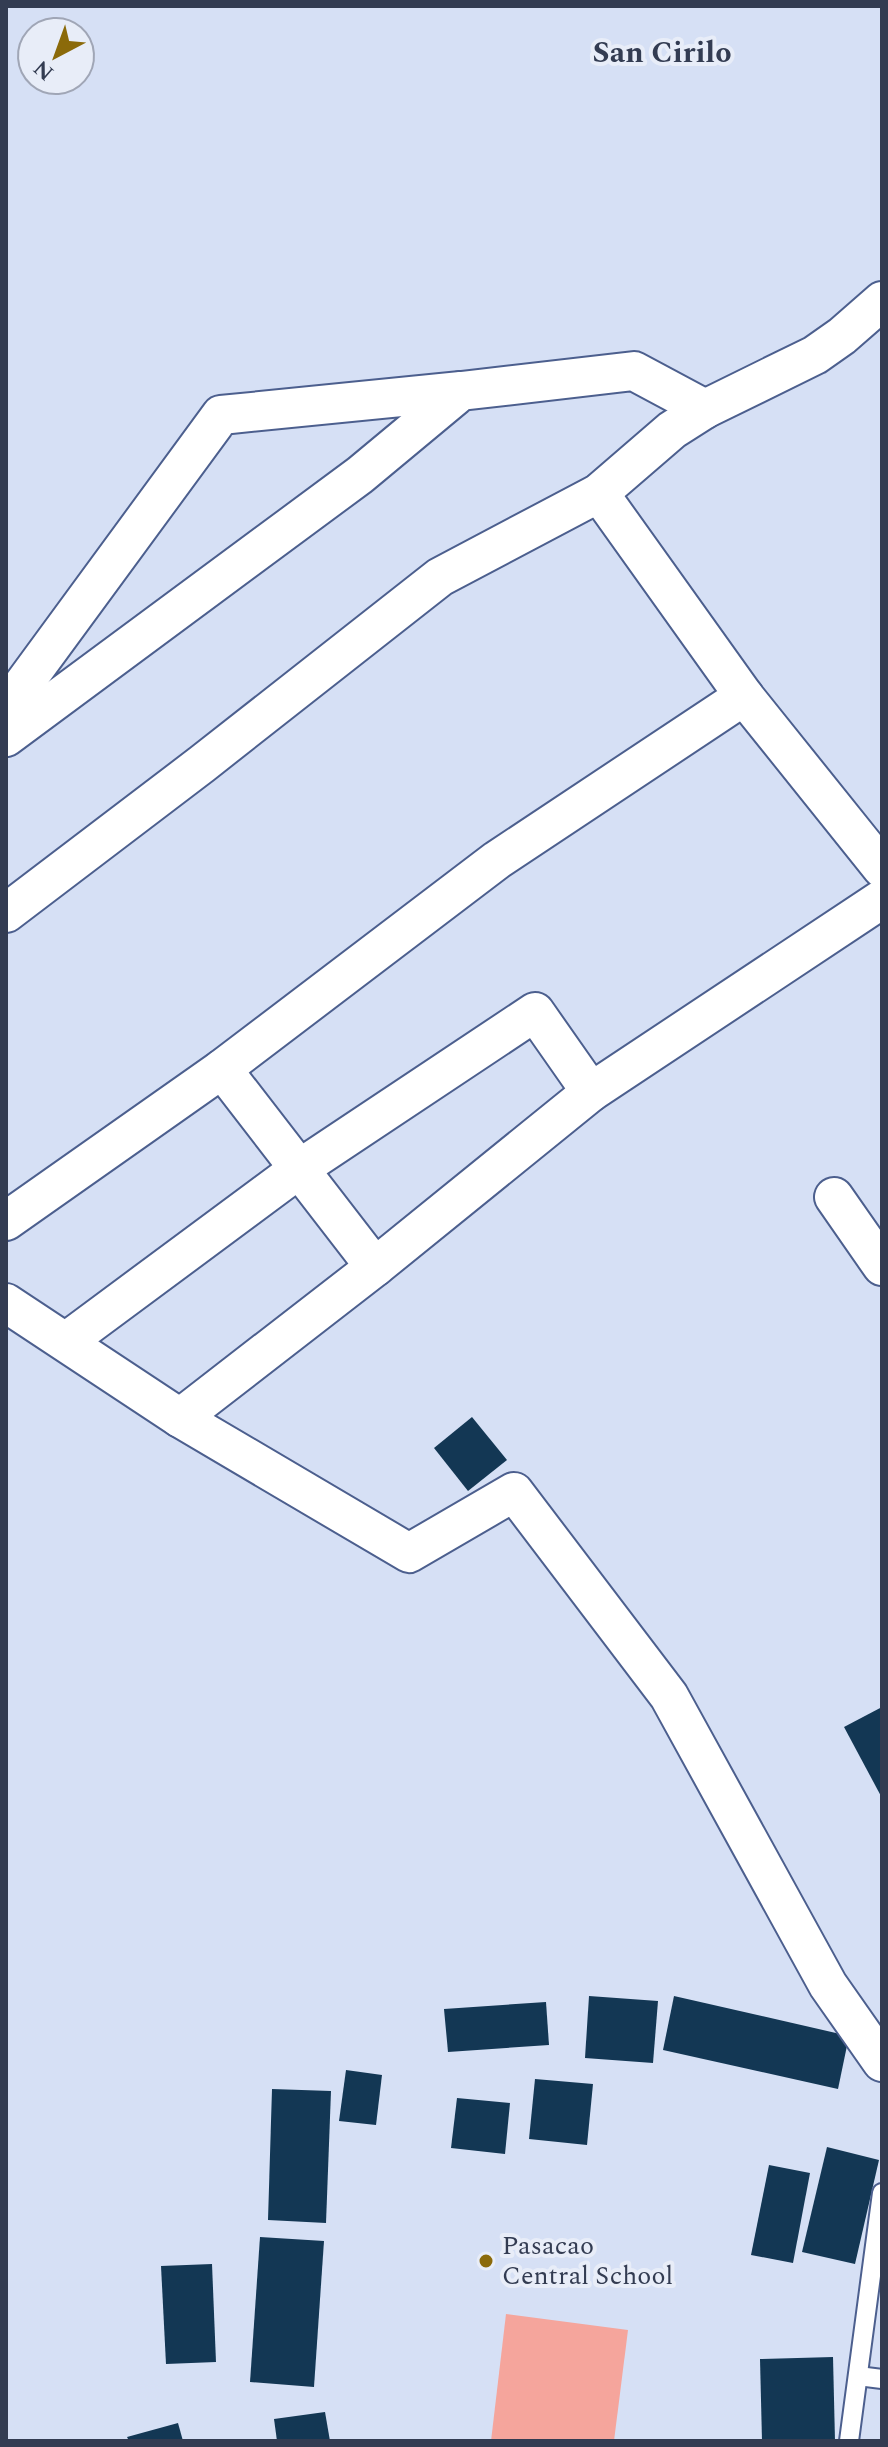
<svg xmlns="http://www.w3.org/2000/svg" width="888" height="2447" font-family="Spectral,serif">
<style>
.green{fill:#f5a59c}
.building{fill:#133754}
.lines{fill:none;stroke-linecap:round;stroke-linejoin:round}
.service-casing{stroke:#4c5f8e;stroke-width:22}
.minor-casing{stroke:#4c5f8e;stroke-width:42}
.service{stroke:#fff;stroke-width:18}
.minor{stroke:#fff;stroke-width:38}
.poi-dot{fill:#8b6a0a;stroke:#e8edf8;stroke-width:3}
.labels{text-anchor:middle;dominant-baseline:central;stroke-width:8;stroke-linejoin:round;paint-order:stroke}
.poi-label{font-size:26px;fill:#333c52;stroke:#e8edf8;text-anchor:start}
.quarter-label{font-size:30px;font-weight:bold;fill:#333c52;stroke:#e8edf8}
</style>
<rect width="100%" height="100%" fill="#d6e0f5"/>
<polygon class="green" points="506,2314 628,2330 614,2441 491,2441"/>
<g class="building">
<polygon points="472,1417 507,1460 468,1491 434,1448"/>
<polygon points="882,1707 882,1798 844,1727"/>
<polygon points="589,1996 658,2001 653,2063 585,2058"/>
<polygon points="674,1996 849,2036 838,2089 663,2050"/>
<polygon points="546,2002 549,2045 448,2052 444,2009"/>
<polygon points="346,2070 382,2075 376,2125 339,2121"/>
<polygon points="535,2079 593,2084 587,2145 529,2139"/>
<polygon points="272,2089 331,2091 326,2223 268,2220"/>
<polygon points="457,2098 510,2103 505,2154 451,2148"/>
<polygon points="827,2147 879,2160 855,2264 802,2252"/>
<polygon points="769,2165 810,2173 793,2263 751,2255"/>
<polygon points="260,2237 324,2241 314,2387 250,2382"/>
<polygon points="212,2264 216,2362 166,2364 161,2266"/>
<polygon points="833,2357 835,2441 762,2441 760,2359"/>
<polygon points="325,2412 330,2441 277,2441 274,2419"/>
<polygon points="178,2423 183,2441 129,2441 127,2437"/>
</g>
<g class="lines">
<defs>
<g id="service">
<polyline points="858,2376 882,2379"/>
<polyline points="849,2441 882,2193"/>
</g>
<g id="minor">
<polyline points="744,696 882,868"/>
<polyline points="6,708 221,415 461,391"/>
<polyline points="6,737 360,475 461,391 634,371 705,409"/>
<polyline points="6,913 202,764 440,577 599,493 672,430 705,409 815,355 842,336 882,301"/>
<polyline points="222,1069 497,860 744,696 599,493"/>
<polyline points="591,1092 882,899"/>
<polyline points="834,1197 882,1266"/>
<polyline points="6,1221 222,1069 375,1267"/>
<polyline points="6,1303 180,1418 409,1553 514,1492 669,1696 828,1985 882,2062"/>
<polyline points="67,1341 299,1169 535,1012 591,1092 375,1267 180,1418"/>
</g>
</defs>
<use href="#service" class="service-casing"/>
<use href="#minor" class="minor-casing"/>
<use href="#service" class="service"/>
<use href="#minor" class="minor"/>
</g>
<circle class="poi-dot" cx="486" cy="2261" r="8"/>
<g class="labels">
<g class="poi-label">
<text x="502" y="2246">Pasacao<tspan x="502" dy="30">Central School</tspan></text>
</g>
<g class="quarter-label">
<text x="662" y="53">San Cirilo</text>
</g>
</g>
<rect width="888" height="2447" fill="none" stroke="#333c52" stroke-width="16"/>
<g transform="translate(56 56) rotate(221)"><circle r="38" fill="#e8edf8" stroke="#a0a6b6" stroke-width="2"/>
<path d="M0-6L14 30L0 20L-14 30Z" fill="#8b6a0a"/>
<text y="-12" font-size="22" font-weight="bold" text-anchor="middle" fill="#333c52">N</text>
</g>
</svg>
